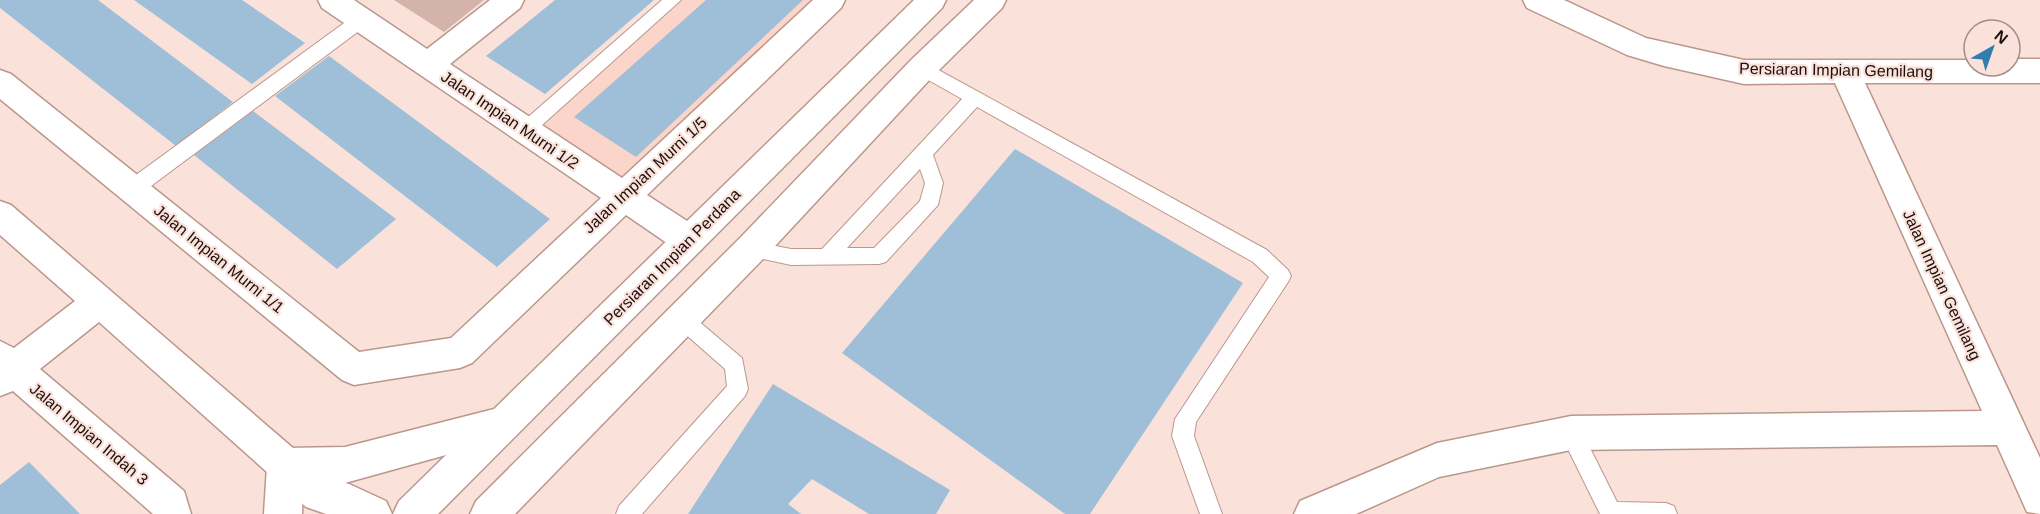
<svg xmlns="http://www.w3.org/2000/svg" width="2040" height="514" font-family="Helvetica,sans-serif">
<style>
.built{fill:#fbd5c9}
.green{fill:#d4b4aa}
.building{fill:#9fbed7}
.lines{fill:none;stroke-linecap:round;stroke-linejoin:round}
.lane-casing{stroke:#bb978b;stroke-width:2}
.street-casing{stroke:#bb978b;stroke-width:3}
.secondary-casing{stroke:#bb978b;stroke-width:3}
.lane{fill:#fff;fill-rule:evenodd}
.street{fill:#fff;fill-rule:evenodd}
.secondary{fill:#fff;fill-rule:evenodd}
.labels{text-anchor:middle;dominant-baseline:central;stroke-width:4.5;stroke-linejoin:round;paint-order:stroke}
.street-label{font-size:16px;fill:#1d100c;stroke:#fae2db}
</style>
<rect width="100%" height="100%" fill="#fae2db"/>
<polygon class="built" points="683,0 819,0 626,181 541,124"/>
<polygon class="green" points="394,0 484,0 444,32"/>
<g class="building">
<polygon points="0,0 98,0 233,102 176,146 0,8"/>
<polygon points="134,0 242,0 305,43 252,84"/>
<polygon points="555,0 654,0 545,94 486,56"/>
<polygon points="706,0 803,0 636,157 574,117"/>
<polygon points="329,56 550,219 497,267 275,96"/>
<polygon points="253,111 396,219 337,269 194,155"/>
<polygon points="1015,149 1243,283 1090,514 1065,514 842,353"/>
<polygon points="773,384 950,490 936,514 869,514 812,479 788,504 801,514 688,514"/>
<polygon points="29,462 80,514 0,514 0,485"/>
</g>
<g class="lines">
<defs>
<g id="lane">
<polygon points="662,0 681,0 531,135 525,137 519,135 516,130 519,125"/>
<polygon points="361,13 367,15 370,20 367,25 139,195 132,197 125,195 123,189 125,183 355,15"/>
<path d="M 922,61 L 1267,250 L 1288,270 L 1291,276 L 1288,282 L 1196,422 L 1194,436 L 1222,514 L 1200,514 L 1172,436 L 1175,419 L 1269,277 L 1253,262 L 977,107 L 933,155 L 943,183 L 938,205 L 886,262 L 879,264 L 791,265 L 744,255 L 741,249 L 744,243 L 751,241 L 791,249 L 822,249 L 962,99 L 916,73 L 913,68 L 916,63 ZM 920,169 L 925,183 L 920,201 L 874,248 L 847,248 Z"/>
<polygon points="682,310 689,313 742,358 748,389 745,396 642,514 616,514 619,506 727,386 725,369 675,325 672,319 675,313"/>
<polygon points="1571,423 1579,426 1617,502 1666,503 1674,506 1677,514 1600,514 1560,433 1563,426"/>
</g>
<g id="street">
<polygon points="318,0 354,0 427,49 490,0 524,0 520,8 450,64 622,178 813,0 845,0 841,8 647,195 701,230 705,240 701,250 689,254 677,250 626,215 472,363 460,368 354,385 342,380 0,99 0,70 11,74 359,352 451,338 601,198 322,8"/>
<polygon points="1523,0 1564,0 1646,38 1744,60 1974,60 1974,66 2010,66 2010,59 2040,59 2040,83 1865,83 2040,458 2040,514 2027,512 1997,445 1571,450 1439,477 1356,514 1294,514 1300,501 1437,443 1571,416 1982,411 1835,83 1744,84 1664,66 1627,55 1527,8"/>
<polygon points="0,201 11,205 329,479 349,484 386,501 392,514 326,514 306,507 99,322 40,369 184,491 191,514 153,514 13,391 0,396 0,341 14,348 75,301 0,235"/>
</g>
<g id="secondary">
<polygon points="914,0 946,0 942,8 438,514 393,514 399,501 446,455 345,483 303,483 302,514 264,514 267,466 272,454 285,448 345,447 494,409"/>
<polygon points="974,0 1006,0 1002,8 933,76 763,259 515,514 470,514 476,501 739,239 911,60"/>
</g>
</defs>
<use href="#lane" class="lane-casing"/>
<use href="#street" class="street-casing"/>
<use href="#secondary" class="secondary-casing"/>
<use href="#lane" class="lane"/>
<use href="#street" class="street"/>
<use href="#secondary" class="secondary"/>
</g>
<g class="labels">
<g class="street-label">
<text transform="translate(1836 70) rotate(1)">Persiaran Impian Gemilang</text>
<text transform="translate(510 120) rotate(34)">Jalan Impian Murni 1/2</text>
<text transform="translate(645 175) rotate(-43)">Jalan Impian Murni 1/5</text>
<text transform="translate(672 257) rotate(-45)">Persiaran Impian Perdana</text>
<text transform="translate(219 259) rotate(39)">Jalan Impian Murni 1/1</text>
<text transform="translate(1942 285) rotate(65)">Jalan Impian Gemilang</text>
<text transform="translate(89 434) rotate(40)">Jalan Impian Indah 3</text>
</g>
</g>
<g transform="translate(1992 48) rotate(40)"><circle r="28" fill="#fae2db" stroke="#a28e88" stroke-width="1.5"/>
<path d="M0-4.5L10 22L0 15L-10 22Z" fill="#317db0"/>
<text y="-9" font-size="16" font-weight="bold" text-anchor="middle" fill="#1d100c">N</text>
</g>
</svg>
